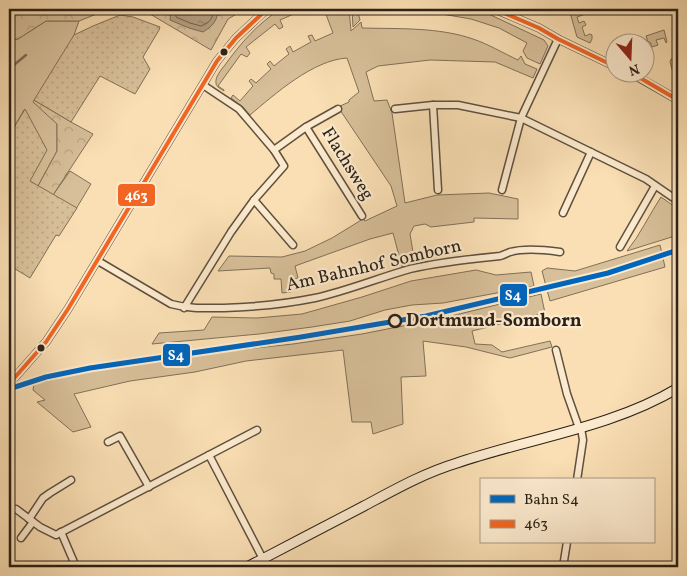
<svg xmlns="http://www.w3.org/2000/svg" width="687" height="576" font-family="Vollkorn,serif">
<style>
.green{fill:#d7bf99;stroke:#817058}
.forest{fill:url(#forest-crowns);stroke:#817058}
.garden{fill:url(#garden-dots);stroke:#817058}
.water{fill:url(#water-ripples);stroke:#7d6c56}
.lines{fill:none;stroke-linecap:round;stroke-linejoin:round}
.shore{stroke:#70604c;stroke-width:1}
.stream{stroke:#7d6c56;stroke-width:2.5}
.street-casing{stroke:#5f503f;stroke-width:9}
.secondary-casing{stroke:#2b2118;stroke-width:11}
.street{stroke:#fceace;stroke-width:6}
.secondary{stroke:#fceace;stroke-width:9}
.bus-1-casing{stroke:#fceace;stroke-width:8}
.bus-1{stroke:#f26522;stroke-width:4}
.rail-1-casing{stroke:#fceace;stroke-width:9}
.rail-1{stroke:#0065bd;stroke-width:5}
.bus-dot{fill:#2b2118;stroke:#fceace;stroke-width:2}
.stop-dot{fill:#fceace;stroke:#2b2118;stroke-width:2.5}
.labels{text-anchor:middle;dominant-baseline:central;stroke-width:4.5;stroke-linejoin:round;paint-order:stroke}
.street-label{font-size:18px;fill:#2b2118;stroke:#fceace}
.stop-label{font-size:18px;font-weight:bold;fill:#2b2118;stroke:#fceace;text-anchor:start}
.line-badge{stroke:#fceace;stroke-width:2}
.badge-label{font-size:14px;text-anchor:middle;font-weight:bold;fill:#fff}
</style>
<defs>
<pattern id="forest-crowns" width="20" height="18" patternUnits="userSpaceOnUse" patternTransform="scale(1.25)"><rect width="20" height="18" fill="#d7bf99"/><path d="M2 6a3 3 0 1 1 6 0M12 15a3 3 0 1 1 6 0" fill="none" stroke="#b9a483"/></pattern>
<pattern id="garden-dots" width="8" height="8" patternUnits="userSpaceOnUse" patternTransform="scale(1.25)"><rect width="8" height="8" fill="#d7bf99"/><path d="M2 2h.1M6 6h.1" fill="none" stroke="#b9a483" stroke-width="1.8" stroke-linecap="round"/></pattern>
<pattern id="water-ripples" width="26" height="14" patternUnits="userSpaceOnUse" patternTransform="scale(1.25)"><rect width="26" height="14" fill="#b49e7f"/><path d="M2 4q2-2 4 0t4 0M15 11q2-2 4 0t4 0" fill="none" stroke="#938067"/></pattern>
</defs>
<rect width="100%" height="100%" fill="#fadfb4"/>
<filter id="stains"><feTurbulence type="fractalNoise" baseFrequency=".004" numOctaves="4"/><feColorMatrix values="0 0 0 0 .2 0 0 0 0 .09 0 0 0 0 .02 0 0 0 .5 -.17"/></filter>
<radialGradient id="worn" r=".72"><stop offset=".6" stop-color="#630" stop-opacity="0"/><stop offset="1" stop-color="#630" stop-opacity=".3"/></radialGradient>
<g class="green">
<path d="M 281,9 L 305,9 L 280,20 L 283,27 L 279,29 L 275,24 L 246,47 L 250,53 L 247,57 L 241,54 L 218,86 L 224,90 L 224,91 C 221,89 216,87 216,83 C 215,77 221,70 225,65 C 240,44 258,23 281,9 Z"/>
<path d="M 324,9 L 349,9 L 351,31 L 361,22 L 362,28 C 399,29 438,27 473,39 C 488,44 503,53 518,60 L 521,56 L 525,64 L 537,69 L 533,78 L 495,62 L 430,60 L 378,66 L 366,72 L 374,101 L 387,100 L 392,113 L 405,203 L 437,195 L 489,193 L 518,199 L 518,219 L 474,218 L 474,222 L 431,227 L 425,224 L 414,226 L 410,234 L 415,264 L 402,267 L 393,233 L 370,239 L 295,266 L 298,278 L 289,280 L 291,288 L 291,292 L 282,293 L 281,279 L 274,279 L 274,274 L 271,273 L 270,268 L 218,271 L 229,256 L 282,257 L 305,251 L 332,238 L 363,219 L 365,221 L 397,206 L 391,186 L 338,107 L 349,102 L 349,100 L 359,92 L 347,58 C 313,60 275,94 250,115 L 243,107 L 231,98 L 233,95 L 240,101 L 253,86 L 249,81 L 251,79 L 256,83 L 271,69 L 267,64 L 270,61 L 274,66 L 289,54 L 286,49 L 290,46 L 293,52 L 311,42 L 308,36 L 312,35 L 315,41 L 333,33 Z"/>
<polygon points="352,9 357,9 360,20 353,27"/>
<polygon points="430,9 478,9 544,40 548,46 540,64 527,58 523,51 527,43 499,28 471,19 430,12"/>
<polygon points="569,9 575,9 576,14 582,12 583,15 577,17 579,23 584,21 586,25 582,27 585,36 590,34 592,35 592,39 590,43 577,37"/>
<polygon points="46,21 79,21 74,35 57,124 57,151 38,186 29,181 24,110 14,127 13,102 9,107 9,41 18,39"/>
<polygon points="664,30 667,42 666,43 664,38 656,40 658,45 652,47 650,42 648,42 646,36"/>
<polygon points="678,57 678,74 674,76 670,62 671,59"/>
<polygon points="70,171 91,184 76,209 53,195"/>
<path d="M 661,197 L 678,209 L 678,235 L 627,251 C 640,235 649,215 661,197 Z"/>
<polygon points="660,245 665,267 550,301 542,271 547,268 575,271"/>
<polygon points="476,270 496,275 531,272 534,286 443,303 412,305 385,310 350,321 312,327 259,334 152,344 159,333 204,330 212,317 257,318 302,314 362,297 411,281"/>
<polygon points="541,294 545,313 472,331 475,344 492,345 502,352 550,341 552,347 510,358 466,347 423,341 426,376 401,377 403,424 373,434 371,422 352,422 343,350 246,361 195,372 130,381 74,394 91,427 73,432 37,402 45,400 33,390 34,384 80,373 158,361 228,351 293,344 362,334 443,318"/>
</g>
<g class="forest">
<polygon points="20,9 109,9 79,21 46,21 18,39 9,41 9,12"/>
<polygon points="138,9 245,9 228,19 211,50 150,14"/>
<polygon points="34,100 71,122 93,134 53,195 38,186 57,151 57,124 33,102"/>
<polygon points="13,101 14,127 9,136 9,107"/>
</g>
<g class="garden">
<polygon points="120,15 133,17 160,27 159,30 143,57 150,69 135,94 100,76 71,122 34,100 74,35 93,26"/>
<polygon points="25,109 47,150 30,181 77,208 59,236 56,235 30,278 12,267 9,271 9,136"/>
</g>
<path class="water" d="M 171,9 L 219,9 C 216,22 214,25 203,32 L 189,28 L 170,20 Z"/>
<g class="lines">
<path class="shore" d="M 176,9 L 176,17 L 190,23 L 201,26 C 211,22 212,19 214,9"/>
<polyline class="stream" points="9,69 26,55"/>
<defs>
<g id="street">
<polyline points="495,9 539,28 558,39 614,66"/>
<polyline points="629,72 678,100"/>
<polyline points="433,105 438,190"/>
<polyline points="395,109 433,105 458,105 521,118 646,179 678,201"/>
<polyline points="306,127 362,216"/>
<polyline points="274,150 306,127 338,109"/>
<polyline points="502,190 521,118 558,39"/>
<polyline points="254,200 293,245"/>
<polyline points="563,213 591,152"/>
<polyline points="620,247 655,186"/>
<path d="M 98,261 L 171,304 C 189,309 206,308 224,308 C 254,307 285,304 315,298 C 347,291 378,278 410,269 C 439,262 470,259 500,256 C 504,255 507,253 510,252 C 524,248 546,250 560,252"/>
<polyline points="184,308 231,232 254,200 284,166 274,150 239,109 203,85"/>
<polyline points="556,350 567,394 579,428"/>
<polyline points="9,384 46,342 68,309 217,61 236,38 267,9"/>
<polyline points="108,442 120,436 149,487"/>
<polyline points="209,455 263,559"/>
<polyline points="577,480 583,440 581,428"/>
<polyline points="16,509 40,527 56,535 257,430"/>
<polyline points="29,519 43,498 50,493 71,480"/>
<polyline points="61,532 76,567"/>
<polyline points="21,538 33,522"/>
<polyline points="563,567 567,542"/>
</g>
<path id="secondary" d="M 247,567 C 286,547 325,526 364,506 C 394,490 424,473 457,463 C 530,438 611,428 678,388"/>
</defs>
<use href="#street" class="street-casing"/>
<use href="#secondary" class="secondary-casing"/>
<use href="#street" class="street"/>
<use href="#secondary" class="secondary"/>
<defs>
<g id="bus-1">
<polyline points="495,9 539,28 558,39 614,66"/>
<polyline points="630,72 678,100"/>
<polyline points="9,384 46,342 68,309 217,61 236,38 267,9"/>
</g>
</defs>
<use href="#bus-1" class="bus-1-casing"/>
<use href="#bus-1" class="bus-1"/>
<defs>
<polyline id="rail-1" points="9,389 46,377 90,368 301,337 426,316 608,273 678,250"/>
</defs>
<use href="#rail-1" class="rail-1-casing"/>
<use href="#rail-1" class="rail-1"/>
</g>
<g class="bus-dot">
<circle cx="224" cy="52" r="4.5"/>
<circle cx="41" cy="348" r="4.5"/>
</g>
<circle class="stop-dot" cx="395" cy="321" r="6"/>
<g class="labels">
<g class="street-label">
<text transform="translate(347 164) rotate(58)">Flachsweg</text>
<text transform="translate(374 266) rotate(-13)">Am Bahnhof Somborn</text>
</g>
<g class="stop-label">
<text x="406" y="321">Dortmund-Somborn</text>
</g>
</g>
<g class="line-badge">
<rect x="117" y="183" width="39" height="24" rx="5" fill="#f26522"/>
<rect x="499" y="283" width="29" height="24" rx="5" fill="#0065bd"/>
<rect x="162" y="343" width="29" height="24" rx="5" fill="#0065bd"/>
</g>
<g class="badge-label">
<text x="136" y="200">463</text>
<text x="513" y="300">S4</text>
<text x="176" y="360">S4</text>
</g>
<rect width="687" height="576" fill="none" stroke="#fadfb4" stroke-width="30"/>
<rect x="10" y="10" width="667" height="556" fill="none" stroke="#2b2118" stroke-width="2.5"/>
<rect x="15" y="15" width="657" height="546" fill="none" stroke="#2b2118"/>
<rect x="480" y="478" width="175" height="65" fill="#fceace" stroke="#a89a85"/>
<rect x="490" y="495" width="25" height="8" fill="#0065bd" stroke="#a89a85"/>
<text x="524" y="504" font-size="15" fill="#2b2118">Bahn S4</text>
<rect x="490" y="520" width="25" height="8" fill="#f26522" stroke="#a89a85"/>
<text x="524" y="528" font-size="15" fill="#2b2118">463</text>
<g transform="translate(630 58) rotate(161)"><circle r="24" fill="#fceace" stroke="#a89a85"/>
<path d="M0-4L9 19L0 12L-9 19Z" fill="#8f2418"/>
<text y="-8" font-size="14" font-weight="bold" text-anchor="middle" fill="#2b2118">N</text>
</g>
<rect width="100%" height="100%" filter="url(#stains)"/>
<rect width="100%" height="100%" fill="url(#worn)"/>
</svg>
